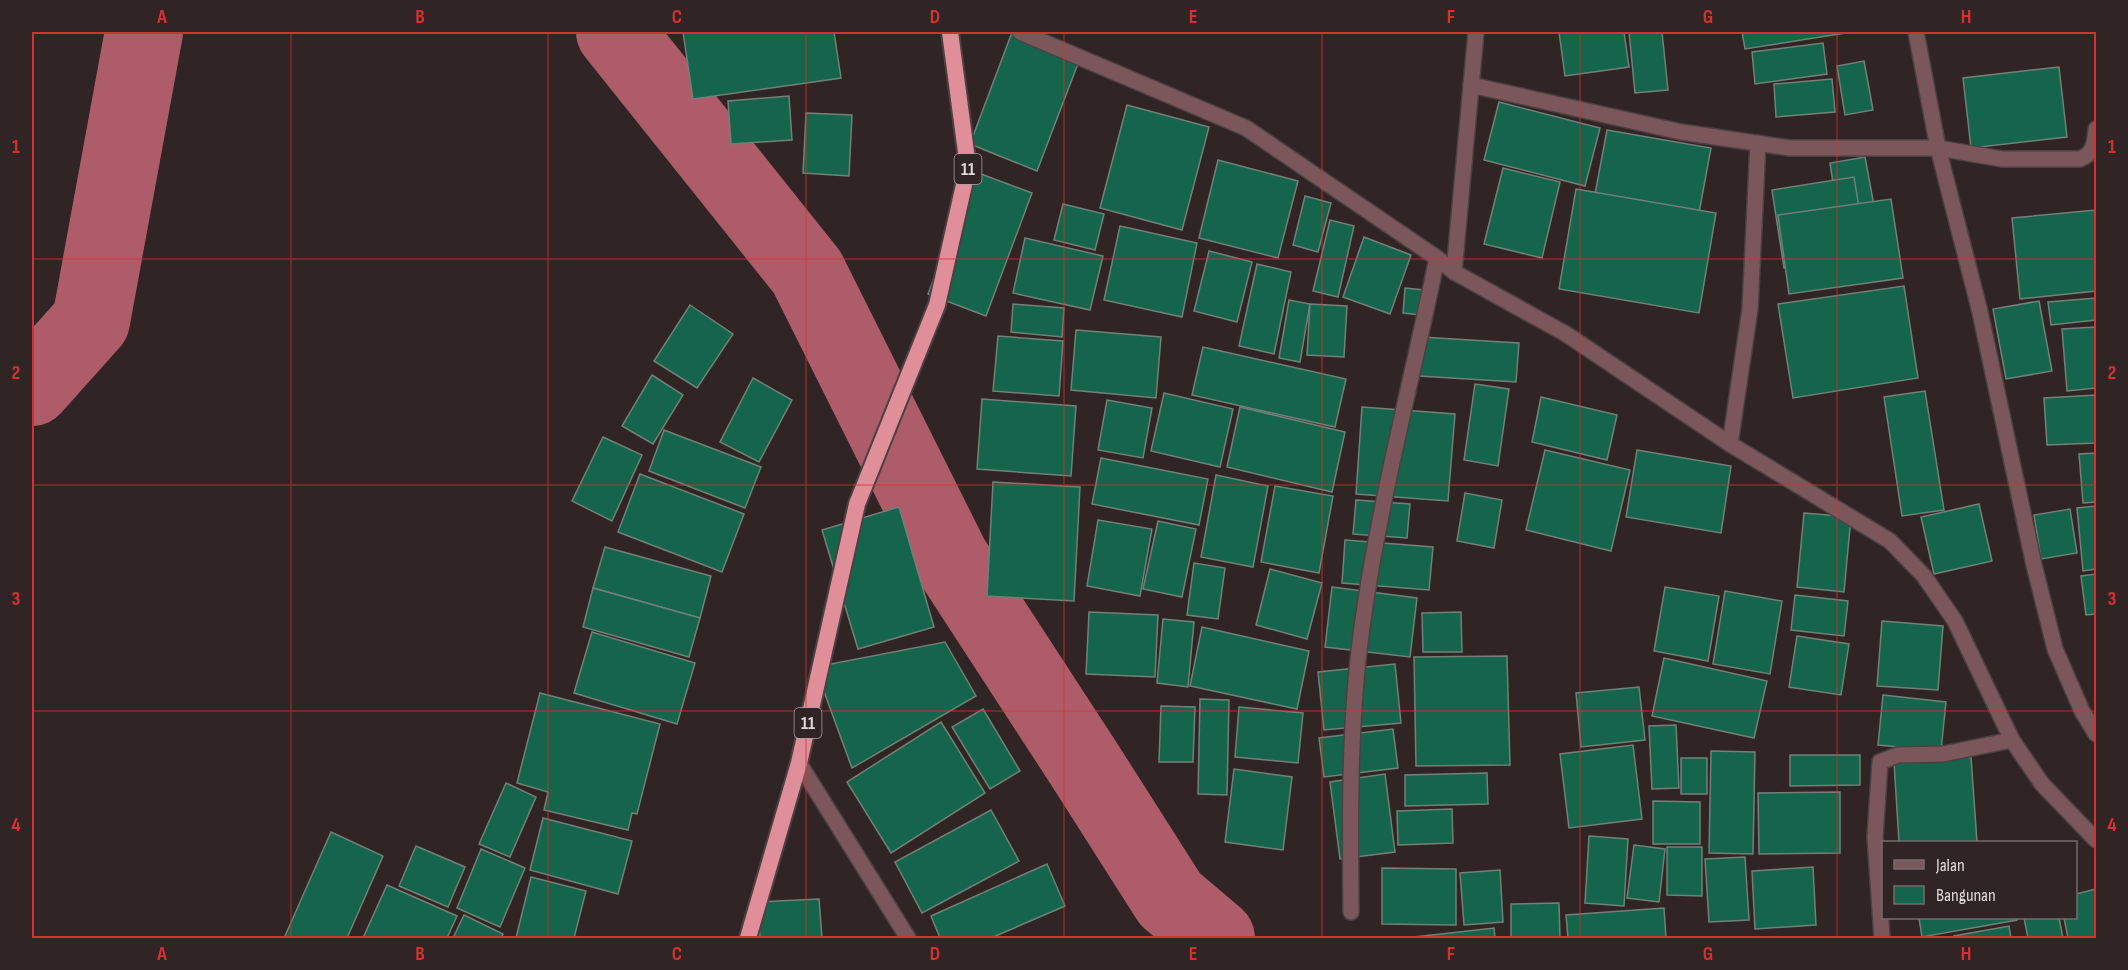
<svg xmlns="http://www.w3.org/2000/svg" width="2128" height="970" font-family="'Sofia Sans Condensed',sans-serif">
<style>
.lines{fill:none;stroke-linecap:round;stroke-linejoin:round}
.river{stroke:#ae5c6a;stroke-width:78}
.building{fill:#14654b;stroke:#73807a;stroke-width:1.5}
.minor-casing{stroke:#4c4142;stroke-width:18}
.trunk-casing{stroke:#4c4142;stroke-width:20}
.minor{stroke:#7b575c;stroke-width:15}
.trunk{stroke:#e08e9a;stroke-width:16}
.grid{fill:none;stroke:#d63131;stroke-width:1.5;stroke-opacity:0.55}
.labels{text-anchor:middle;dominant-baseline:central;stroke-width:4.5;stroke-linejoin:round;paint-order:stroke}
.shield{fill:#302425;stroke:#aba2a3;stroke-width:1.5}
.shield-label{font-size:18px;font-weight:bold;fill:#e0d8d9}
.neatline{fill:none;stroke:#d63131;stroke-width:2}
.grid-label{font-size:20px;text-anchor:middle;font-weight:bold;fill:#d63131}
</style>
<rect width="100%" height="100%" fill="#302425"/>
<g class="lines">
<g class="river">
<polyline points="615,32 807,272 950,558 1086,767 1170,899 1216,938"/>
<polyline points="32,387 91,321 144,32"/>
</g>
</g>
<g class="building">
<polygon points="683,32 834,32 841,78 693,99"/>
<polygon points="1559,32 1624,32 1629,67 1565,76"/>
<polygon points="1629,32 1662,32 1668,90 1635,93"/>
<polygon points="1742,32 1852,32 1745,49"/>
<polygon points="1011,35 1079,61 1037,171 970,144"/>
<polygon points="1823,43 1827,74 1755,84 1752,52"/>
<polygon points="1864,61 1873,110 1845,115 1837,66"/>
<polygon points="2059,67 2067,137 1971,148 1963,78"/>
<polygon points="1832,79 1835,112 1776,117 1774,84"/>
<polygon points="789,96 792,140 731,144 728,101"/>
<polygon points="1499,102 1600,128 1585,186 1484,160"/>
<polygon points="1127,105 1209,127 1182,230 1100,208"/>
<polygon points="806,113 852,115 849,176 803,173"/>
<polygon points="1607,130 1711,148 1699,213 1595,194"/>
<polygon points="1865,157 1875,211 1838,216 1830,163"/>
<polygon points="1218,160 1298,181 1278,258 1199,238"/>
<polygon points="1503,168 1560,182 1542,258 1484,244"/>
<polygon points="973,171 1032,193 986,316 928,294"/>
<polygon points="1854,177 1867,257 1784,268 1772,190"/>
<polygon points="1576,189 1716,213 1699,313 1559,289"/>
<polygon points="1305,196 1331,203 1318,252 1293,245"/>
<polygon points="1891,199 1903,278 1789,294 1778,215"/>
<polygon points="1063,204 1104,214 1095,250 1054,240"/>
<polygon points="2096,210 2096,291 2020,299 2012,218"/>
<polygon points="1330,220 1354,226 1338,297 1313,291"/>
<polygon points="1120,226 1197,243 1182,317 1104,300"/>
<polygon points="1364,237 1411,255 1390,314 1343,297"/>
<polygon points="1025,238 1103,256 1090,310 1013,293"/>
<polygon points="1209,251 1252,262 1237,322 1194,311"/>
<polygon points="1257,264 1291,272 1274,354 1239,346"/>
<polygon points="1904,286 1918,378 1793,398 1778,304"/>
<polygon points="1405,288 1424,290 1421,315 1403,313"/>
<polygon points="2096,298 2096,320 2051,325 2048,302"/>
<polygon points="1289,300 1310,304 1300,362 1279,358"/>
<polygon points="2039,301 2052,371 2006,379 1993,309"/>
<polygon points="1013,304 1064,308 1062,337 1011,332"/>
<polygon points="1310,304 1347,306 1344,357 1307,355"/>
<polygon points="690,305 733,334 697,388 654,361"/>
<polygon points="2096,327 2096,388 2067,391 2062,329"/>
<polygon points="1076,330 1161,337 1156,398 1071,390"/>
<polygon points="998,336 1063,341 1059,396 993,391"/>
<polygon points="1421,337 1519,343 1516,382 1419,376"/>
<polygon points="1203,347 1346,379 1335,427 1192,395"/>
<polygon points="652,375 683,395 653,444 622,426"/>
<polygon points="753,378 792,400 759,462 720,442"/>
<polygon points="1475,384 1509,389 1498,466 1464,460"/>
<polygon points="1925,391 1944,510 1902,516 1884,397"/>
<polygon points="1164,393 1233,409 1220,467 1151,451"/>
<polygon points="2096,395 2096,443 2047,445 2044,398"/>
<polygon points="1541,397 1617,415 1607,460 1532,442"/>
<polygon points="982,399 1076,406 1071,476 977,469"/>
<polygon points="1107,400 1152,408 1143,458 1098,450"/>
<polygon points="1240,407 1345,432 1332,492 1227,467"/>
<polygon points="1362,407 1455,414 1448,501 1356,494"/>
<polygon points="664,430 761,467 745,508 649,471"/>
<polygon points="603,437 642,455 612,521 572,501"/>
<polygon points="1545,450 1630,470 1611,551 1526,530"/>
<polygon points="1637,450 1731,466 1721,533 1626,517"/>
<polygon points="2096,453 2096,502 2083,503 2079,454"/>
<polygon points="1101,458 1208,479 1199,525 1092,504"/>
<polygon points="640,474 744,514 722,572 618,532"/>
<polygon points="1216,475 1268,486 1253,567 1201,557"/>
<polygon points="993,482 1080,487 1074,601 987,596"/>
<polygon points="1275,486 1333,496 1319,573 1261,562"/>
<polygon points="1465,493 1502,500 1494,548 1457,541"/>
<polygon points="1356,500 1410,504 1407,538 1353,534"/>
<polygon points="1979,504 1992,561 1934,574 1921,517"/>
<polygon points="2096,506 2096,569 2083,571 2077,508"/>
<polygon points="899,507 934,627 858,649 822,530"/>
<polygon points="2070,509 2077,553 2041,559 2034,515"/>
<polygon points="1804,513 1851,517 1844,592 1797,587"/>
<polygon points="1098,520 1152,529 1140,596 1087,586"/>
<polygon points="1158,521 1196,529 1182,597 1143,589"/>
<polygon points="1345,540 1433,547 1429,590 1342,583"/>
<polygon points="605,547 711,576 700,618 593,588"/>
<polygon points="1194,563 1225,568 1218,619 1187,615"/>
<polygon points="1270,569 1322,583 1307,639 1256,625"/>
<polygon points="2096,574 2096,614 2086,615 2081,576"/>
<polygon points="1332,587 1417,598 1410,657 1325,647"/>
<polygon points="1665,587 1719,596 1708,661 1654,651"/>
<polygon points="593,588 700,618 689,657 583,627"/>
<polygon points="1725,591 1782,601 1770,674 1713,664"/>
<polygon points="1795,595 1848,601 1844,636 1791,630"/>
<polygon points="1089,612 1158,615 1155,677 1086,674"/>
<polygon points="1461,612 1462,652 1423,652 1422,613"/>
<polygon points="1163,619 1194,622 1188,687 1157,683"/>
<polygon points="1882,621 1943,626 1938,690 1877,686"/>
<polygon points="1202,627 1309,651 1297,709 1190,686"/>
<polygon points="592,632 695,663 677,724 574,693"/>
<polygon points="1797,636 1849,644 1841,695 1789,687"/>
<polygon points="945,642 976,696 852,768 815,667"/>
<polygon points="1507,656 1510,765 1416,766 1414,657"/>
<polygon points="1664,658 1767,681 1754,738 1652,716"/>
<polygon points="1395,664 1401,723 1324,730 1318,672"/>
<polygon points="1639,687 1645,740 1581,747 1576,693"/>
<polygon points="540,693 660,724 637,814 632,813 628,830 544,810 548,792 517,783"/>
<polygon points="1883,695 1946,702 1941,751 1878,745"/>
<polygon points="1200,699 1229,700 1227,795 1198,794"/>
<polygon points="1161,706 1195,707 1193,762 1159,762"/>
<polygon points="1239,707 1303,713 1298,763 1235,757"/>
<polygon points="983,709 1020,771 990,789 952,727"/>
<polygon points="941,722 985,793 891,853 847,782"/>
<polygon points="1676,725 1679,788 1652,789 1649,726"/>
<polygon points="1393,729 1398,768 1324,777 1319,738"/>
<polygon points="1633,745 1642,819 1569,828 1560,754"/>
<polygon points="1711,751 1755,752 1753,854 1709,853"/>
<polygon points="1790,755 1860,755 1860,785 1790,786"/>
<polygon points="1971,757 1977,842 1899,842 1894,762"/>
<rect x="1681" y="758" width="26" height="36"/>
<polygon points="1234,769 1292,777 1283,850 1225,842"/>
<polygon points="1487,773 1488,804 1405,806 1405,775"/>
<polygon points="1385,774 1395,852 1340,859 1330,782"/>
<polygon points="506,783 536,797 510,857 479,844"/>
<polygon points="1840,792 1840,853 1759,854 1758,793"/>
<polygon points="1653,801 1700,802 1700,844 1653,844"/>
<polygon points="1452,809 1453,843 1398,845 1397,811"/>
<polygon points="991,810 1019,861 922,913 895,862"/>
<polygon points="543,818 632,841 618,894 530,870"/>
<polygon points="331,832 383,856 347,938 291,938 285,936"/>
<polygon points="1589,836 1628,839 1624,906 1585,903"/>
<polygon points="1634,845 1665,849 1659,902 1627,898"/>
<polygon points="416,846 465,867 448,907 399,886"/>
<polygon points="1667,847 1702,847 1702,896 1667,895"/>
<polygon points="481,849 525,868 500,927 457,908"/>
<polygon points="1745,857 1749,920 1709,922 1705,859"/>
<polygon points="1047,864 1065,906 991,938 940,938 931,916"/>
<polygon points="1813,867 1816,925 1755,929 1752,871"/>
<polygon points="1382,868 1456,869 1456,925 1382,924"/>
<polygon points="1500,870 1503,922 1464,925 1460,873"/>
<polygon points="531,877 586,891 574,938 516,938"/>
<polygon points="387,885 457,916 447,938 363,938"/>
<polygon points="2096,889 2096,938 2068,938 2064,918 2076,918 2076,894"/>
<polygon points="819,899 822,938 760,938 758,902"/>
<polygon points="1559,903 1560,938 1511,938 1511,904"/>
<polygon points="1664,908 1666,938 1568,938 1566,915"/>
<polygon points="464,915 503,934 501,938 453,938"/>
<polygon points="1919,918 2017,918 2017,920 1922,937"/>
<polygon points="2024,918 2059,918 2063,938 2028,938"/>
<polygon points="2009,926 2011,938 1954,938 1954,936"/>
<polygon points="1494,928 1495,938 1405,938"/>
</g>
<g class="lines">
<defs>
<g id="minor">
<polyline points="1020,32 1246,128 1437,258 1454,272 1566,334 1730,444 1890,541 1924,576 1955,621 2012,740 2042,784 2096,840"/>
<polyline points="1916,32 1938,148 1980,312 2034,565 2055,649 2082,711 2096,734"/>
<path d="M 1471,85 L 1681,132 L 1790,148 L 1938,148 L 2002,159 L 2080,159 C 2094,154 2095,142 2096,129"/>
<polyline points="1454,272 1476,32"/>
<polyline points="1730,444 1750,309 1758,143"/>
<polyline points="799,763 908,938"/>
<path d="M 1351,912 C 1350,817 1349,721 1362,627 C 1379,502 1412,381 1437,258"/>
<polyline points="1882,938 1875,837 1880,762 1898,755 1943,754 2012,740"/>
</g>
<polyline id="trunk" points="748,938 799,763 857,504 937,305 968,167 950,32"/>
</defs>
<use href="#minor" class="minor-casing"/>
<use href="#trunk" class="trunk-casing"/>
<use href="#minor" class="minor"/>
<use href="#trunk" class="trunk"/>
</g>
<path class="grid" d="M 291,32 L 291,938M 548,32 L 548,938M 806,32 L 806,938M 1064,32 L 1064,938M 1322,32 L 1322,938M 1580,32 L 1580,938M 1837,32 L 1837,938M 32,259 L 2096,259M 32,485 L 2096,485M 32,711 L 2096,711"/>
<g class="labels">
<g class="shield">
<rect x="954.5" y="154" width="27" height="30" rx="4.5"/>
<rect x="794.5" y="708" width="27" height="30" rx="4.5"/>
</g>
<g class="shield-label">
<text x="968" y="169">11</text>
<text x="808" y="723">11</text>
</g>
</g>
<rect width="2128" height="970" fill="none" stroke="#302425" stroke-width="66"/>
<rect x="1882" y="841" width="195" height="78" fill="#302425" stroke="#766c6d" stroke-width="1.5"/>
<rect x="1894" y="860" width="30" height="9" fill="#7b575c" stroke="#766c6d" stroke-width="1.5"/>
<text x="1936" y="871" font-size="18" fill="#e0d8d9">Jalan</text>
<rect x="1894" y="886" width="30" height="18" fill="#14654b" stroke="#766c6d" stroke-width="1.5"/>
<text x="1936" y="901" font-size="18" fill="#e0d8d9">Bangunan</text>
<rect x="33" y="33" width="2062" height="904" class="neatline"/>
<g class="grid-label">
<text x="162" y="23">A</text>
<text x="420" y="23">B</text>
<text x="677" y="23">C</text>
<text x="935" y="23">D</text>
<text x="1193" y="23">E</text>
<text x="1451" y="23">F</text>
<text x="1708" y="23">G</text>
<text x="1966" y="23">H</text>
<text x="16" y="153">1</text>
<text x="2112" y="153">1</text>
<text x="16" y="379">2</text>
<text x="2112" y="379">2</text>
<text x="16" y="605">3</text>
<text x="2112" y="605">3</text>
<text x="16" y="831">4</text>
<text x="2112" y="831">4</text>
<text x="162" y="960">A</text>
<text x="420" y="960">B</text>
<text x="677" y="960">C</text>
<text x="935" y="960">D</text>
<text x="1193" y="960">E</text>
<text x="1451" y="960">F</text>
<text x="1708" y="960">G</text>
<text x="1966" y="960">H</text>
</g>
</svg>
